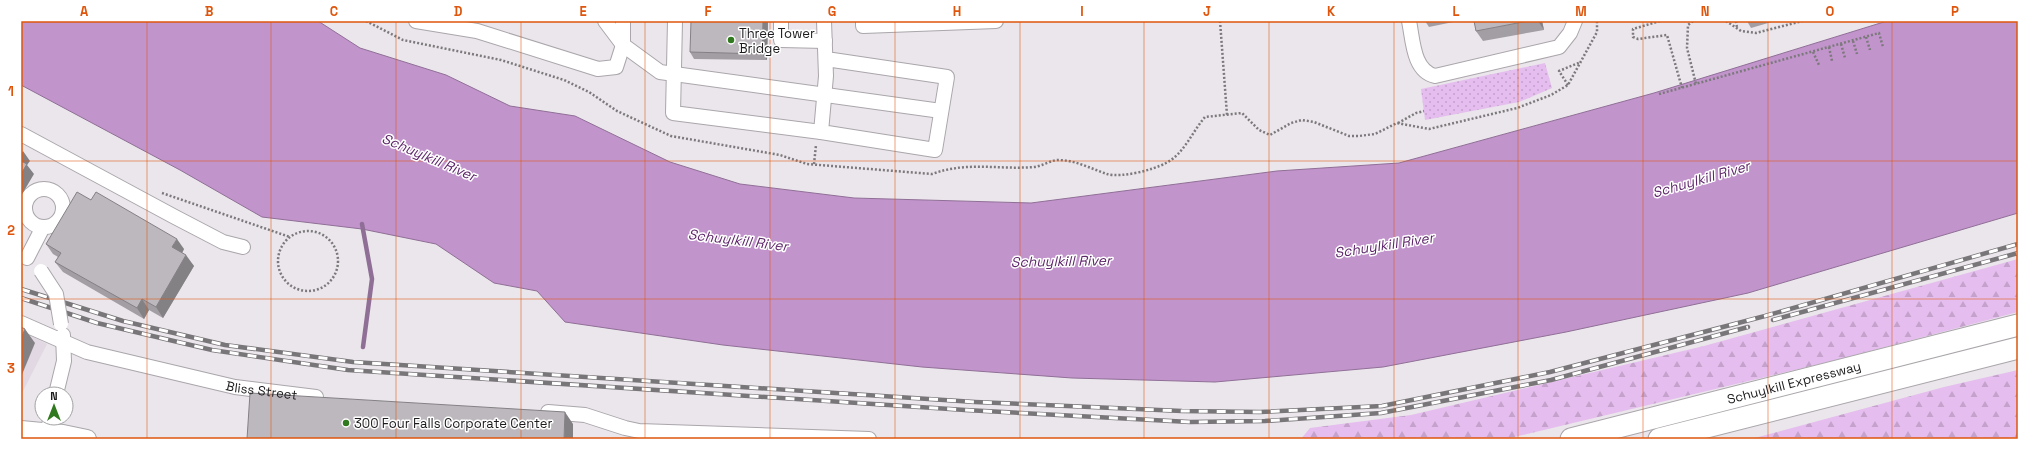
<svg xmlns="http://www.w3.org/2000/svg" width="2039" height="460" font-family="'Space Grotesk',sans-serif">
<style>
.built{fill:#e2d8e4}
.green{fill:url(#green-dots)}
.forest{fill:url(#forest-firs)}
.water{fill:#c294cc;stroke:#906f97}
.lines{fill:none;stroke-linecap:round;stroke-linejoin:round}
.stream{stroke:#906f97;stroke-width:4.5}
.minor-casing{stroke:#aaa6ab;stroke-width:16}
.major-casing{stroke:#aaa6ab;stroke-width:20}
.highway-casing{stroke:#aaa6ab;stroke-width:23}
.path{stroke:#7c797c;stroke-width:2.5;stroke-dasharray:2 2;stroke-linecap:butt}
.minor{stroke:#fff;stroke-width:14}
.major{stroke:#fff;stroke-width:18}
.highway{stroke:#fff;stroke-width:21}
.rail-casing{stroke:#797679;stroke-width:4.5}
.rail{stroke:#fff;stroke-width:3;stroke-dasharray:9;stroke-linecap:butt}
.minor-bridge-casing{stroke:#aaa6ab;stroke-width:16;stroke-linecap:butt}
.minor-bridge{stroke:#fff;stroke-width:14}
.wall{fill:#a39ea3}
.shaded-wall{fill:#848185}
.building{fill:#bdb8be;stroke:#848185}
.grid{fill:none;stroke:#de560d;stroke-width:1;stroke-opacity:0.55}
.poi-dot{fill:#31791e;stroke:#fff;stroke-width:1.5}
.labels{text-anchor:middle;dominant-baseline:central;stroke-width:3;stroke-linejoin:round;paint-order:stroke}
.poi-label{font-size:13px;fill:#1c1a1c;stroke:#fff;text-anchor:start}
.street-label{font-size:13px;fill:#1c1a1c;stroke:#fff}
.water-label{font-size:14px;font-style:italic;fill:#5e276b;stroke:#fff}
.neatline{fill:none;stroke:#de560d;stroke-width:1.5}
.grid-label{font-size:13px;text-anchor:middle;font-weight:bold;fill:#de560d}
</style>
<defs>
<pattern id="green-dots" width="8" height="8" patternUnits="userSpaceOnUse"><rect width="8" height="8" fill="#e5bdee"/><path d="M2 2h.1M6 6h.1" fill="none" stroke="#c4a2cc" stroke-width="1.8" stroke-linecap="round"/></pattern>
<pattern id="forest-firs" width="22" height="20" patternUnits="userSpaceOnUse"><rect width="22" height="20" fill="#e5bdee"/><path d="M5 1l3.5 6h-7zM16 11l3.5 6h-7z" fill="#c4a2cc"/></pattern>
</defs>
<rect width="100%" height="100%" fill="#eae6eb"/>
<polygon class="built" points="21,331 47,344 21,395"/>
<polygon class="green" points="1545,63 1552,88 1519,102 1425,120 1421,89"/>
<g class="forest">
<polygon points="2018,259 2018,312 1836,360 1506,439 1301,439 1310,428 1411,415 1704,346"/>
<polygon points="2018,370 2018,439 1751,439 1944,387"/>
</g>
<polygon class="water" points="21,21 318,21 360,48 446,75 510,106 575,116 670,162 740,184 854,198 1031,203 1277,171 1399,163 1654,93 1887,21 2018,21 2018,213 1748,293 1566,332 1383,367 1215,382 1072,378 922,367 723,345 565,322 537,291 494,283 436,244 362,229 262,217 180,170 21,85"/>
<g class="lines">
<polyline class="stream" points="362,224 372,279 363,347"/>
<defs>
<g id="minor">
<polyline points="416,21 477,31 598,69 616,67 623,45 623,21"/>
<polyline points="605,21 623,45 660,72 941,111"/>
<polyline points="675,21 673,113 821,132"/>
<polyline points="781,21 781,40 825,41"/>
<polyline points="824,21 826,76 821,132 935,150 947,77 826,59"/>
<polyline points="863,21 863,26 996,21"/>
<path d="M 1409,21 C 1413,40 1413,71 1435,76 L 1559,47 L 1570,33 L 1575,21"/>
<polyline points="21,134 175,217 223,242 243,247"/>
<circle cx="44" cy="208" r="19"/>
<polyline points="27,258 43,227"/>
<path id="s1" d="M 21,323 L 87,352 L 235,387 L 316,397"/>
<polyline points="56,394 64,361 63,335"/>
<polyline points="548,412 585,415 625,428 639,431 869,439"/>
<polyline points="47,432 51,418"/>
</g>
<polyline id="major" points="21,430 63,434 87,439"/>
<g id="highway">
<path id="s2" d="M 1571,439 L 2018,325"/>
<polyline points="1659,439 2018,348"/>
</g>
</defs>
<use href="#minor" class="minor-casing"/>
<use href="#major" class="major-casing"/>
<use href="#highway" class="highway-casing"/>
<g class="path">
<path d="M 366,21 L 403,40 L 501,60 L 564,80 L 589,92 L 617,111 L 671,136 L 780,155 L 807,164 L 932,174 C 968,161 998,170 1034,167 C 1043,166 1052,159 1061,160 C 1077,161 1092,169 1107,174 C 1122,178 1153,170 1166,163 C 1184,154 1192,132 1205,117 L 1242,113 L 1259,130 L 1270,135 L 1291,123 L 1302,120 L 1314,122 L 1349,136 L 1359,136 L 1375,134 L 1397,123 L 1429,129 L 1517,108 L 1551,95 L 1568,85 L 1597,32 L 1597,21"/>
<polyline points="1220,21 1227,115"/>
<polyline points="1660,21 1633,29 1633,37 1638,39 1667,35 1682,88"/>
<polyline points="1693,21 1688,25 1687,48 1696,84"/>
<polyline points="1726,21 1741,31 1756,33 1802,21"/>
<polyline points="1736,21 1737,28"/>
<polyline points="1866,37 1870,50"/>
<polyline points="1853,41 1857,54"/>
<polyline points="1841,44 1845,58"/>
<polyline points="1829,47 1832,61"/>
<polyline points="1813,52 1819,65"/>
<polyline points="1568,85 1559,71 1581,62"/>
<polyline points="1659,94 1879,33 1883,47"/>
<polyline points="1398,123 1416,113 1424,111"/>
<polyline points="814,164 816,145"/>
<polyline points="162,193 290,237"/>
<circle cx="308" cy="261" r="30"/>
</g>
<use href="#minor" class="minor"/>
<use href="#major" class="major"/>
<use href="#highway" class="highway"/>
<defs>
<g id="rail">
<polyline points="21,289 123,321 225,345 353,362 975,402 1182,411 1260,412 1382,406 1550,372 1765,316 2018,244"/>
<polyline points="21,298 97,323 212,350 348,370 965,410 1190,422 1265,421 1381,413 1551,380 1748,327"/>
<polyline points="1773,320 2018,253"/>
</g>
</defs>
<use href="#rail" class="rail-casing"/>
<use href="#rail" class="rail"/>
<defs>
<polyline id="minor-bridge" points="41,271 56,294 61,324"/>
</defs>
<use href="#minor-bridge" class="minor-bridge-casing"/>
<use href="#minor-bridge" class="minor-bridge"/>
</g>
<g class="wall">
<polygon points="768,21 767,60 694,59 690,52"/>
<polygon points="1425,21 1458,21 1429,27"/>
<polygon points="1474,21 1542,21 1544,30 1483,41 1476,31"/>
<polygon points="1747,21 1775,21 1751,28"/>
<polygon points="91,200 184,249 182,253 194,266 163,318 149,310 144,319 63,272 55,262 58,257 53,254 46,244"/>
</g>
<g class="shaded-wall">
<polygon points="763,21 768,21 767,60 762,54"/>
<polygon points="1538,21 1542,21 1544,30"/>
<polygon points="23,151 30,161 27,165 34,174 21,196 21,153"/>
<polygon points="177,239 184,249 180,257 172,247"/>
<polygon points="186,255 194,266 163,318 156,307"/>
<polygon points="142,299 149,310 144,319 137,308"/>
<polygon points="25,329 35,343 21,377 21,338"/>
<polygon points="565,412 573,424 573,439 564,439"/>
</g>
<g class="building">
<polygon points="691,21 763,21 762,54 690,52"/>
<polygon points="1474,21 1528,21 1476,31"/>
<polygon points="21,161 27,164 21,174"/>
<polygon points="77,192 91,200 96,192 177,239 172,247 186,255 156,307 142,299 137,308 55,262 61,253 46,244"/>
<polygon points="21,327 25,329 21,338"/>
<polygon points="250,393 565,412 564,439 247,439"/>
</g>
<path class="grid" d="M 147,21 L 147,439M 271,21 L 271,439M 396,21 L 396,439M 521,21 L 521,439M 645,21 L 645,439M 770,21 L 770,439M 895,21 L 895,439M 1020,21 L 1020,439M 1144,21 L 1144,439M 1269,21 L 1269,439M 1394,21 L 1394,439M 1518,21 L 1518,439M 1643,21 L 1643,439M 1768,21 L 1768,439M 1892,21 L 1892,439M 21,161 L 2018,161M 21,299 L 2018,299"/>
<g class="poi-dot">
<circle cx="731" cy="40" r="4"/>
<circle cx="346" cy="423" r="4"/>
</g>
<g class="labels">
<g class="poi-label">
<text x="739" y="33">Three Tower<tspan x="739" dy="15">Bridge</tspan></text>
<text x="354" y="423">300 Four Falls Corporate Center</text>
</g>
<g class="street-label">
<text stroke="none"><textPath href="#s2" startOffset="230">Schuylkill Expressway</textPath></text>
<text stroke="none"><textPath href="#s1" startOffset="251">Bliss Street</textPath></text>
</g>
<g class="water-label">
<text transform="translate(429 157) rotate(23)">Schuylkill River</text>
<text transform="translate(1701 179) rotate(-16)">Schuylkill River</text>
<text transform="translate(738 240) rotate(7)">Schuylkill River</text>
<text transform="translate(1384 245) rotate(-9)">Schuylkill River</text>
<text transform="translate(1061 261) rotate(-1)">Schuylkill River</text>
</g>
</g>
<rect width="2039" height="460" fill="none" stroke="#ffffff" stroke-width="44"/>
<g transform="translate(54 406)"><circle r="19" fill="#ffffff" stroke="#a4a3a4"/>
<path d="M0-3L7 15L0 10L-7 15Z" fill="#31791e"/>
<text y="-6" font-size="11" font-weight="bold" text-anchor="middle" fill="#1c1a1c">N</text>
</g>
<rect x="22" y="22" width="1995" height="416" class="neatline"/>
<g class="grid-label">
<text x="84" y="16">A</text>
<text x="209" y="16">B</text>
<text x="334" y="16">C</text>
<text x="458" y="16">D</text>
<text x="583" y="16">E</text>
<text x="708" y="16">F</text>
<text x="832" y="16">G</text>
<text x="957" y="16">H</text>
<text x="1082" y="16">I</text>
<text x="1207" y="16">J</text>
<text x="1331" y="16">K</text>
<text x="1456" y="16">L</text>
<text x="1581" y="16">M</text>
<text x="1705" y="16">N</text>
<text x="1830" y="16">O</text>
<text x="1955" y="16">P</text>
<text x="11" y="96">1</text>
<text x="11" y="235">2</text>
<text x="11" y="373">3</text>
</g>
</svg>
